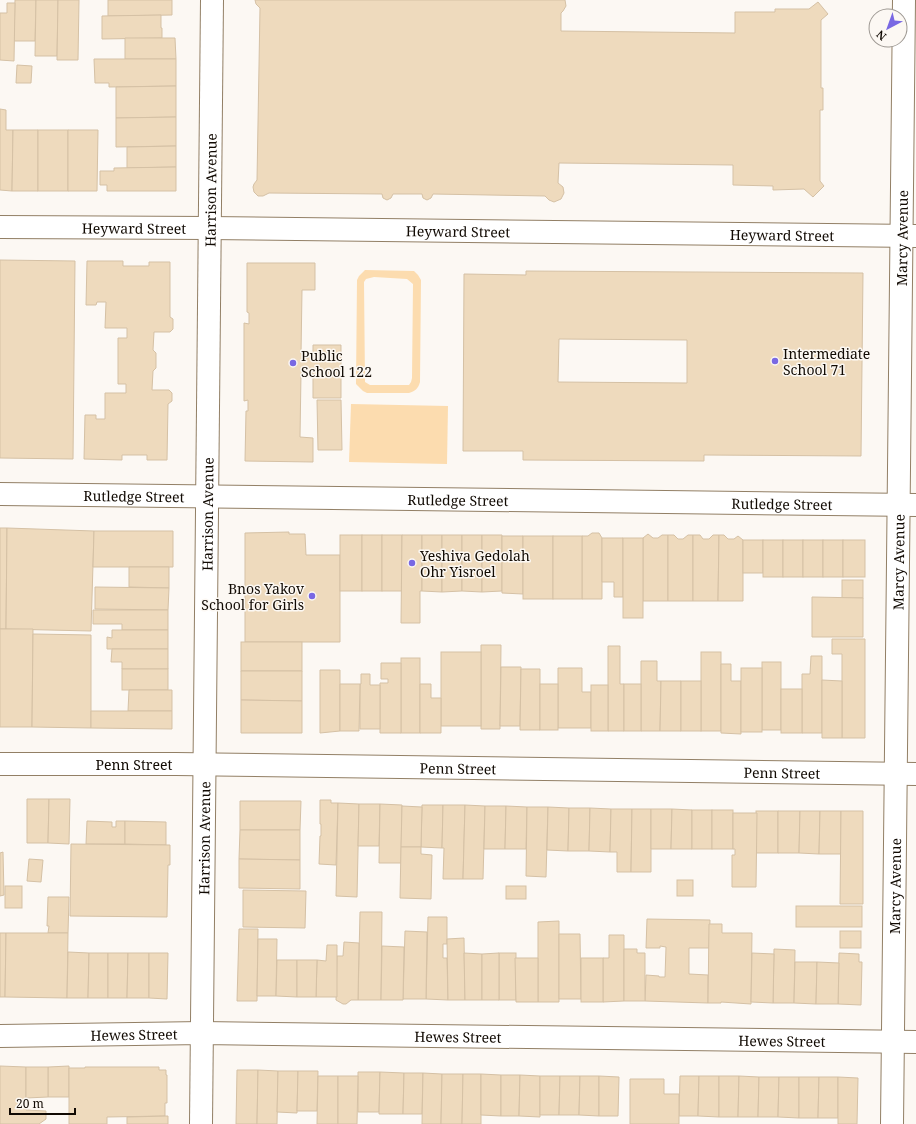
<svg xmlns="http://www.w3.org/2000/svg" width="916" height="1124" font-family="'Noto Serif',serif">
<style>
.green{fill:#fcdcaf;fill-rule:evenodd}
.building{fill:#eedabd;stroke:#d5c1a5;fill-rule:evenodd}
.lines{fill:none;stroke-linecap:round;stroke-linejoin:round}
.minor-casing{stroke:#927f65;stroke-width:24}
.minor{stroke:#fff;stroke-width:22}
.poi-dot{fill:#7968e3;stroke:#fcf8f3;stroke-width:1.5}
.labels{text-anchor:middle;dominant-baseline:central;stroke-width:3;stroke-linejoin:round;paint-order:stroke}
.street-label{font-size:14px;fill:#110a03;stroke:#fcf8f3}
.poi-label{font-size:14px;fill:#110a03;stroke:#fcf8f3;text-anchor:start}
</style>
<rect width="100%" height="100%" fill="#fcf8f3"/>
<g class="green">
<path d="M 365,270 L 414,271 L 418,275 L 421,280 L 420,382 C 418,389 415,391 409,393 L 367,393 L 363,391 L 356,384 L 357,280 L 359,276 ZM 374,277 L 407,279 L 413,284 L 412,378 L 411,382 L 409,385 L 370,385 L 365,382 L 364,282 L 366,279 Z"/>
<polygon points="351,404 448,406 447,464 349,462"/>
</g>
<g class="building">
<polygon points="15,0 36,0 35,41 14,41"/>
<polygon points="36,0 58,0 57,56 35,56"/>
<polygon points="58,0 79,0 78,60 57,60"/>
<polygon points="108,0 172,0 172,15 108,16"/>
<polygon points="255,0 565,0 566,6 563,11 561,13 561,31 735,33 735,12 775,12 775,9 809,9 818,2 828,14 821,20 821,88 823,88 823,110 820,110 820,181 824,186 813,197 804,189 773,190 773,186 733,185 733,165 559,163 558,183 563,187 564,193 561,199 554,202 549,200 545,196 433,194 431,198 427,200 423,198 422,194 393,194 391,198 387,200 383,198 382,194 269,193 263,196 258,196 254,192 253,187 254,184 257,180 260,8 256,4"/>
<polygon points="7,3 15,3 14,61 0,60 0,13 7,13"/>
<polygon points="161,15 161,28 162,28 162,38 102,39 102,16"/>
<polygon points="125,38 175,38 176,59 125,59"/>
<polygon points="94,59 176,59 176,86 109,87 109,83 95,83"/>
<polygon points="17,65 32,66 31,83 16,83"/>
<polygon points="176,86 176,117 116,118 116,87"/>
<polygon points="0,109 6,110 6,130 13,130 12,191 0,190"/>
<polygon points="176,117 176,146 116,147 116,118"/>
<polygon points="13,130 38,130 38,191 12,191"/>
<rect x="38" y="130" width="30" height="61"/>
<polygon points="68,130 98,130 97,191 68,191"/>
<polygon points="176,146 176,167 127,168 127,147"/>
<polygon points="176,167 176,191 107,191 107,185 100,185 100,171 114,171 114,168"/>
<polygon points="0,260 75,261 73,459 0,458"/>
<polygon points="87,261 123,261 123,266 149,266 149,262 170,262 170,317 173,319 173,329 170,332 154,332 153,350 156,353 156,368 153,371 152,390 169,390 172,393 172,401 168,404 167,460 147,460 147,455 122,455 122,460 84,459 85,415 96,415 96,419 105,419 105,393 126,393 126,384 118,384 118,338 127,338 127,328 105,328 106,302 97,302 96,305 86,305"/>
<polygon points="247,263 315,263 315,290 302,290 301,354 313,354 313,345 341,345 341,398 313,398 313,373 301,373 300,437 313,438 313,462 245,461 246,411 248,411 248,400 244,401 244,323 249,324 249,313 247,312"/>
<path d="M 526,271 L 863,273 L 861,456 L 704,455 L 704,461 L 523,460 L 523,451 L 463,451 L 464,274 L 526,275 ZM 559,339 L 687,340 L 687,383 L 558,382 Z"/>
<polygon points="317,400 341,400 342,450 318,450"/>
<polygon points="0,528 7,528 6,629 0,629"/>
<polygon points="7,528 94,531 91,631 6,629"/>
<polygon points="94,531 173,531 173,567 93,567"/>
<polygon points="289,532 289,534 305,534 306,555 340,555 340,642 245,642 245,533"/>
<polygon points="592,533 599,533 602,538 602,599 582,599 582,536 588,536"/>
<polygon points="648,534 653,538 658,538 662,535 668,535 668,601 643,601 643,538"/>
<rect x="340" y="535" width="22" height="56"/>
<rect x="362" y="535" width="20" height="56"/>
<rect x="382" y="535" width="20" height="56"/>
<polygon points="402,535 422,535 422,591 420,591 420,623 401,623"/>
<polygon points="422,535 442,535 442,592 422,591"/>
<polygon points="442,535 462,535 462,591 442,592"/>
<polygon points="462,535 482,535 482,592 462,591"/>
<polygon points="482,535 502,535 502,591 482,592"/>
<polygon points="668,535 674,535 678,539 683,539 688,535 693,535 693,601 668,601"/>
<polygon points="693,535 700,535 703,539 709,539 713,535 719,535 718,601 693,601"/>
<polygon points="719,535 724,535 728,539 734,539 738,536 743,540 743,601 718,601"/>
<polygon points="502,536 523,536 523,594 502,593"/>
<rect x="523" y="536" width="30" height="63"/>
<rect x="553" y="536" width="29" height="63"/>
<polygon points="602,538 623,538 623,597 614,597 614,582 602,582"/>
<rect x="623" y="538" width="20" height="80"/>
<rect x="743" y="540" width="20" height="33"/>
<rect x="763" y="540" width="20" height="37"/>
<rect x="783" y="540" width="20" height="37"/>
<rect x="803" y="540" width="20" height="37"/>
<rect x="823" y="540" width="20" height="37"/>
<rect x="843" y="540" width="22" height="37"/>
<polygon points="129,567 169,567 169,588 129,587"/>
<rect x="842" y="580" width="21" height="18"/>
<polygon points="95,587 169,588 168,610 95,609"/>
<polygon points="812,597 863,598 863,637 812,637"/>
<polygon points="93,610 168,610 168,630 122,630 122,624 93,624"/>
<polygon points="0,629 33,629 32,727 0,727"/>
<polygon points="112,630 168,630 168,649 107,649 107,637 112,638"/>
<polygon points="33,634 91,635 91,728 32,727"/>
<polygon points="832,639 865,639 865,738 842,738 842,654 832,654"/>
<rect x="241" y="642" width="61" height="29"/>
<polygon points="481,645 501,645 500,729 481,729"/>
<polygon points="608,646 620,646 620,684 624,684 624,731 608,731"/>
<polygon points="112,649 168,649 168,669 122,669 122,662 111,662"/>
<rect x="441" y="652" width="40" height="74"/>
<rect x="701" y="652" width="20" height="79"/>
<polygon points="811,656 822,656 822,733 802,733 802,674 810,674"/>
<rect x="401" y="658" width="19" height="75"/>
<polygon points="641,661 657,661 657,681 661,681 660,731 641,731"/>
<rect x="762" y="662" width="19" height="68"/>
<polygon points="381,663 401,663 401,733 380,733 380,683 388,683 388,679 381,679"/>
<polygon points="721,664 731,664 731,681 741,681 741,734 721,733"/>
<polygon points="501,667 521,667 520,726 500,726"/>
<polygon points="558,668 582,668 582,692 591,692 591,728 558,728"/>
<rect x="741" y="668" width="21" height="64"/>
<rect x="122" y="669" width="46" height="21"/>
<polygon points="521,669 540,669 540,730 520,730"/>
<polygon points="320,670 340,670 340,731 320,733"/>
<polygon points="241,671 302,671 302,701 241,700"/>
<polygon points="361,674 370,674 370,685 380,685 380,729 360,729 360,684 361,684"/>
<polygon points="822,680 842,681 842,738 822,738"/>
<polygon points="661,681 681,681 681,731 660,731"/>
<rect x="681" y="681" width="20" height="50"/>
<polygon points="340,684 360,684 359,731 340,731"/>
<polygon points="420,684 431,684 431,698 441,698 441,733 420,733"/>
<rect x="540" y="684" width="18" height="46"/>
<rect x="624" y="684" width="17" height="47"/>
<rect x="591" y="685" width="17" height="46"/>
<rect x="781" y="689" width="21" height="44"/>
<polygon points="129,690 172,690 172,711 128,711"/>
<polygon points="241,700 302,701 302,733 241,733"/>
<polygon points="91,711 172,711 172,729 91,728"/>
<polygon points="27,799 49,799 48,843 27,843"/>
<polygon points="49,799 70,799 69,844 48,843"/>
<polygon points="320,800 331,800 331,803 338,803 336,865 319,864 320,836 321,836 321,824 320,824"/>
<polygon points="240,801 301,801 300,830 240,830"/>
<polygon points="338,803 359,804 357,897 336,896"/>
<polygon points="359,804 380,804 379,846 358,846"/>
<polygon points="380,804 402,805 401,863 379,863"/>
<polygon points="422,805 443,805 442,848 421,847"/>
<polygon points="443,805 465,805 463,879 443,879 444,848 442,848"/>
<polygon points="465,805 485,806 483,879 463,879"/>
<polygon points="402,806 422,807 421,847 401,847"/>
<polygon points="485,806 506,806 505,849 484,849"/>
<polygon points="506,806 527,807 526,849 505,849"/>
<polygon points="527,807 548,807 546,877 526,876"/>
<polygon points="548,807 569,808 568,851 547,850"/>
<polygon points="569,808 590,808 589,851 568,851"/>
<polygon points="590,808 611,809 610,852 589,851"/>
<polygon points="611,809 632,809 631,872 617,872 617,852 610,852"/>
<polygon points="632,809 651,809 651,872 631,872"/>
<polygon points="651,809 672,809 671,849 651,849"/>
<polygon points="672,809 692,810 692,849 671,849"/>
<rect x="692" y="810" width="20" height="39"/>
<rect x="712" y="810" width="21" height="39"/>
<rect x="756" y="811" width="22" height="42"/>
<polygon points="778,811 800,811 799,853 778,853"/>
<polygon points="800,811 820,811 819,854 799,853"/>
<polygon points="820,811 841,811 841,854 819,854"/>
<polygon points="841,811 863,811 863,904 840,904"/>
<polygon points="733,813 757,813 756,887 732,887 732,855 735,855 735,849 733,849"/>
<polygon points="87,821 112,822 112,827 116,827 116,821 125,821 125,844 86,844"/>
<polygon points="125,821 166,822 166,845 125,844"/>
<polygon points="240,830 300,830 300,860 239,859"/>
<polygon points="71,844 170,845 170,865 168,865 167,917 70,916"/>
<polygon points="401,847 421,847 421,854 432,855 431,899 400,898"/>
<polygon points="3,852 4,895 0,896 0,853"/>
<polygon points="29,859 43,860 41,882 27,881"/>
<polygon points="239,859 300,860 300,889 239,888"/>
<rect x="677" y="880" width="16" height="16"/>
<rect x="5" y="886" width="17" height="22"/>
<rect x="506" y="886" width="20" height="13"/>
<polygon points="243,890 306,891 305,928 243,927"/>
<polygon points="48,897 69,897 68,933 48,933 49,926 47,926"/>
<rect x="796" y="906" width="66" height="21"/>
<polygon points="360,912 382,912 381,1000 358,1000"/>
<polygon points="428,917 447,917 447,944 443,944 443,958 447,958 448,1000 426,999"/>
<polygon points="647,919 710,920 709,948 689,948 689,974 708,975 708,1003 645,1001 646,975 659,976 659,977 665,977 666,947 660,946 660,948 646,948"/>
<polygon points="559,921 559,1002 538,1002 538,922"/>
<polygon points="709,924 722,924 722,933 752,933 751,1004 721,1002 721,1003 708,1003"/>
<polygon points="239,929 258,929 257,1001 237,1001"/>
<polygon points="405,931 427,932 426,999 403,999"/>
<rect x="840" y="931" width="21" height="17"/>
<polygon points="0,933 6,933 5,997 0,997"/>
<polygon points="6,933 68,933 67,998 5,997"/>
<polygon points="559,934 580,934 581,999 559,999"/>
<polygon points="609,935 624,935 624,1001 603,1002 603,958 609,958"/>
<polygon points="464,938 465,1000 448,1000 447,939"/>
<polygon points="258,939 277,939 276,996 257,996"/>
<polygon points="344,942 359,943 358,1000 351,1000 346,1004 343,1004 336,1000 337,956 343,956"/>
<polygon points="327,945 337,945 337,997 316,997 317,960 326,961"/>
<polygon points="382,946 404,947 403,1000 381,1000"/>
<polygon points="624,949 637,949 637,953 645,953 645,1001 624,1001"/>
<polygon points="774,949 795,950 794,1003 773,1003"/>
<polygon points="68,952 89,953 88,998 67,998"/>
<polygon points="89,953 108,953 108,998 88,998"/>
<polygon points="108,953 128,953 127,998 108,998"/>
<polygon points="128,953 149,953 149,998 127,998"/>
<polygon points="149,953 168,953 167,999 149,998"/>
<polygon points="464,953 482,954 482,1000 465,1000"/>
<rect x="499" y="953" width="17" height="47"/>
<polygon points="499,953 499,1000 482,1000 482,954"/>
<polygon points="752,953 774,954 773,1003 751,1002"/>
<polygon points="839,953 859,954 859,962 862,962 861,1005 838,1004"/>
<polygon points="515,958 538,958 538,1002 516,1002"/>
<rect x="581" y="958" width="22" height="44"/>
<polygon points="277,960 297,960 297,997 276,996"/>
<polygon points="297,960 317,960 316,997 297,997"/>
<polygon points="795,962 817,962 816,1004 794,1003"/>
<polygon points="817,962 839,963 838,1004 816,1004"/>
<polygon points="0,1066 26,1067 26,1110 46,1111 46,1119 39,1124 0,1124"/>
<polygon points="69,1066 69,1097 48,1097 48,1067"/>
<polygon points="26,1067 48,1067 48,1097 26,1098"/>
<polygon points="85,1067 159,1067 159,1070 166,1070 166,1075 167,1075 167,1103 165,1103 165,1116 107,1117 107,1124 69,1124 69,1068 85,1068"/>
<polygon points="237,1070 258,1070 257,1124 236,1124"/>
<polygon points="258,1070 278,1071 277,1124 257,1124"/>
<polygon points="278,1071 298,1071 297,1113 277,1112"/>
<polygon points="298,1071 318,1071 317,1111 297,1111"/>
<polygon points="358,1072 380,1072 379,1112 358,1112"/>
<polygon points="380,1072 404,1073 403,1114 379,1114"/>
<polygon points="404,1073 423,1073 422,1114 403,1114"/>
<polygon points="423,1073 442,1074 441,1124 422,1124"/>
<polygon points="442,1074 463,1074 462,1124 441,1124"/>
<polygon points="463,1074 481,1074 481,1124 462,1124"/>
<polygon points="481,1074 501,1075 501,1116 481,1115"/>
<polygon points="501,1075 520,1075 519,1116 501,1116"/>
<polygon points="520,1075 540,1076 540,1117 519,1116"/>
<polygon points="318,1076 338,1076 338,1124 317,1124"/>
<polygon points="338,1076 358,1076 357,1124 338,1124"/>
<polygon points="540,1076 560,1076 559,1115 540,1115"/>
<polygon points="560,1076 580,1076 579,1115 559,1115"/>
<polygon points="580,1076 599,1076 599,1116 579,1115"/>
<polygon points="599,1076 619,1077 618,1116 599,1116"/>
<polygon points="680,1076 699,1076 698,1116 679,1116"/>
<polygon points="699,1076 719,1076 719,1117 698,1116"/>
<polygon points="719,1076 739,1076 738,1117 719,1117"/>
<polygon points="739,1076 759,1077 758,1117 738,1117"/>
<polygon points="759,1077 779,1077 778,1117 758,1117"/>
<polygon points="779,1077 799,1077 799,1118 778,1117"/>
<polygon points="799,1077 819,1077 818,1118 799,1118"/>
<polygon points="819,1077 838,1077 838,1118 818,1118"/>
<polygon points="838,1077 858,1078 857,1124 838,1124"/>
<polygon points="630,1079 664,1079 664,1094 679,1094 679,1124 630,1124"/>
<polygon points="168,1116 168,1124 127,1124 127,1117"/>
</g>
<g class="lines">
<defs>
<g id="minor">
<path id="s1" d="M 0,227 L 209,228 L 916,236"/>
<path id="s2" d="M 0,494 L 916,505"/>
<path id="s3" d="M 0,764 L 176,764 L 916,774"/>
<path id="s4" d="M 0,1036 L 202,1033 L 916,1042"/>
<path id="s5" d="M 201,1124 L 212,0"/>
<path id="s6" d="M 892,1124 L 904,0"/>
</g>
</defs>
<use href="#minor" class="minor-casing"/>
<use href="#minor" class="minor"/>
</g>
<g class="poi-dot">
<circle cx="775" cy="361" r="4"/>
<circle cx="293" cy="363" r="4"/>
<circle cx="412" cy="563" r="4"/>
<circle cx="312" cy="596" r="4"/>
</g>
<g class="labels">
<g class="street-label">
<text stroke="none"><textPath href="#s5" startOffset="934">Harrison Avenue</textPath></text>
<text stroke="none"><textPath href="#s1" startOffset="134">Heyward Street</textPath></text>
<text stroke="none"><textPath href="#s1" startOffset="458">Heyward Street</textPath></text>
<text stroke="none"><textPath href="#s1" startOffset="782">Heyward Street</textPath></text>
<text stroke="none"><textPath href="#s6" startOffset="886">Marcy Avenue</textPath></text>
<text stroke="none"><textPath href="#s2" startOffset="134">Rutledge Street</textPath></text>
<text stroke="none"><textPath href="#s2" startOffset="458">Rutledge Street</textPath></text>
<text stroke="none"><textPath href="#s2" startOffset="782">Rutledge Street</textPath></text>
<text stroke="none"><textPath href="#s5" startOffset="610">Harrison Avenue</textPath></text>
<text stroke="none"><textPath href="#s6" startOffset="562">Marcy Avenue</textPath></text>
<text stroke="none"><textPath href="#s3" startOffset="134">Penn Street</textPath></text>
<text stroke="none"><textPath href="#s3" startOffset="458">Penn Street</textPath></text>
<text stroke="none"><textPath href="#s3" startOffset="782">Penn Street</textPath></text>
<text stroke="none"><textPath href="#s5" startOffset="286">Harrison Avenue</textPath></text>
<text stroke="none"><textPath href="#s6" startOffset="238">Marcy Avenue</textPath></text>
<text stroke="none"><textPath href="#s4" startOffset="134">Hewes Street</textPath></text>
<text stroke="none"><textPath href="#s4" startOffset="458">Hewes Street</textPath></text>
<text stroke="none"><textPath href="#s4" startOffset="782">Hewes Street</textPath></text>
</g>
<g class="poi-label">
<text x="783" y="353">Intermediate<tspan x="783" dy="16">School 71</tspan></text>
<text x="301" y="355">Public<tspan x="301" dy="16">School 122</tspan></text>
<text x="420" y="555">Yeshiva Gedolah<tspan x="420" dy="16">Ohr Yisroel</tspan></text>
<text x="304" y="588" text-anchor="end">Bnos Yakov<tspan x="304" dy="16">School for Girls</tspan></text>
</g>
</g>
<g transform="translate(888 28) rotate(221)"><circle r="19" fill="#fcf8f3" stroke="#9e9993"/>
<path d="M0-3L7 15L0 10L-7 15Z" fill="#7968e3"/>
<text y="-6" font-size="11" font-weight="bold" text-anchor="middle" fill="#110a03">N</text>
</g>
<path d="M10 1108v6h65v-6" fill="none" stroke="#110a03" stroke-width="2"/>
<text x="16" y="1108" font-size="12" fill="#110a03" stroke="#fcf8f3" stroke-width="3" paint-order="stroke">20 m</text>
</svg>
